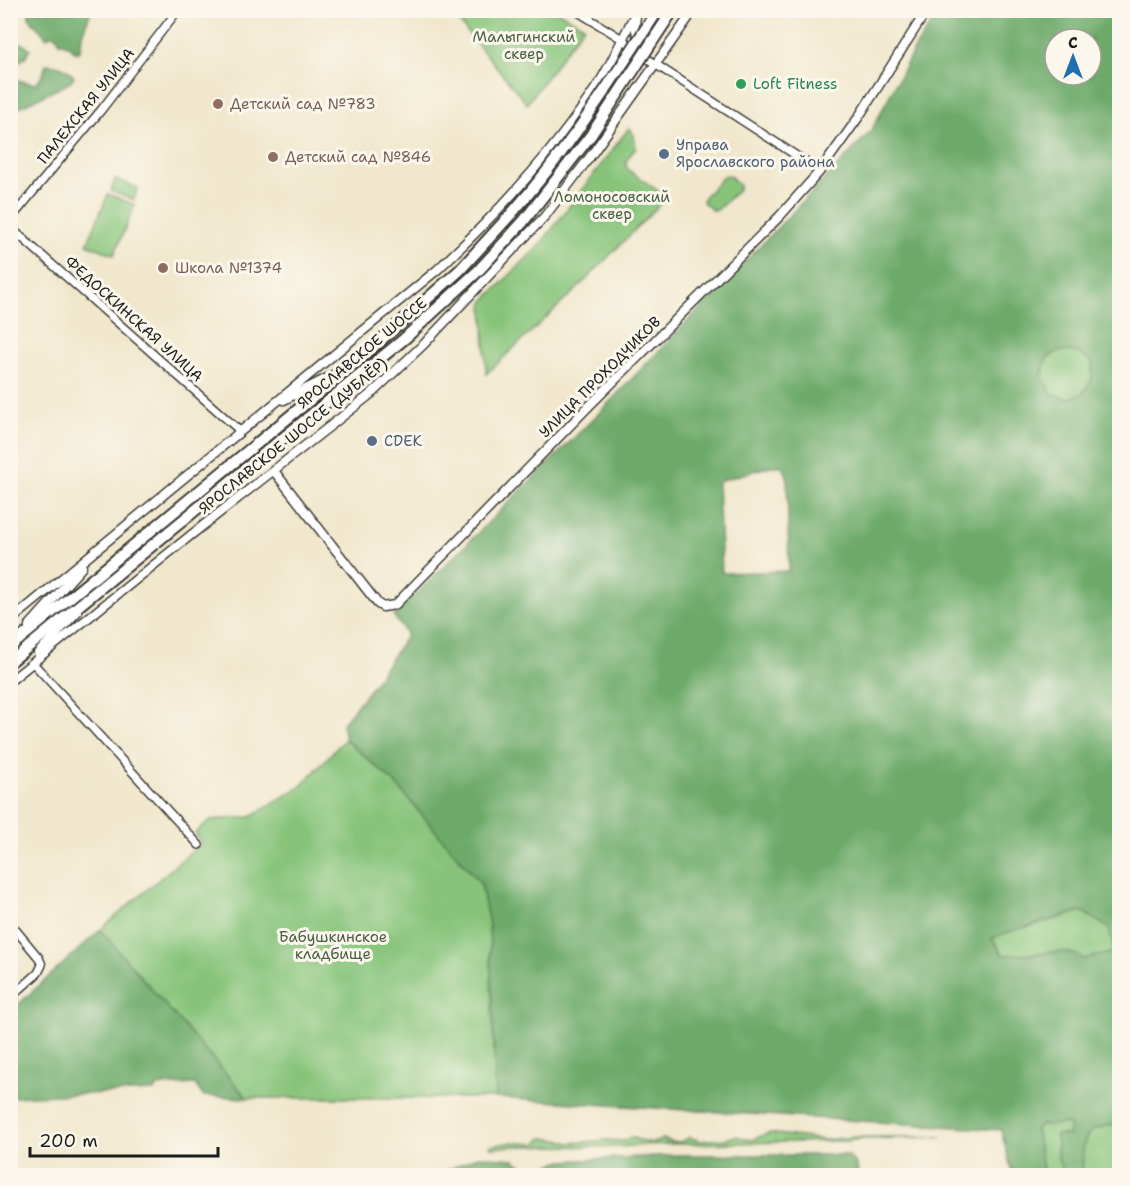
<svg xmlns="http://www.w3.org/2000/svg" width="1130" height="1186" font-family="'Shantell Sans',sans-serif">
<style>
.green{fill:#87c47a;stroke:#52704b;stroke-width:1.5}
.forest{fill:#6daa6a;stroke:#446343;stroke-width:1.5;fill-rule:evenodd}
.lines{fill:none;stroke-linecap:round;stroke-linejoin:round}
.minor-casing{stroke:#3c3a36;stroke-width:10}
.tertiary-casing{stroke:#3c3a36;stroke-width:11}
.primary-casing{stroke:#3c3a36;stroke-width:14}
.minor{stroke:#fff;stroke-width:7}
.tertiary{stroke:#fff;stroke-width:8}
.primary{stroke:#fff;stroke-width:10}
.primary-bridge-casing{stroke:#3c3a36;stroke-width:14;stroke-linecap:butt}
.primary-bridge{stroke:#fff;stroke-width:10}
.leisure-dot{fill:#2e9e5b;stroke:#fbf7ec;stroke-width:2}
.education-dot{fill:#8d6e63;stroke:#fbf7ec;stroke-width:2}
.service-dot{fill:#5c6f8a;stroke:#fbf7ec;stroke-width:2}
.labels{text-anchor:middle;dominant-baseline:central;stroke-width:6;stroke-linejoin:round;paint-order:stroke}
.park-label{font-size:15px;fill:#475f42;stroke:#fbf7ec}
.leisure-label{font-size:15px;fill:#27864d;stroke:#fbf7ec;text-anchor:start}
.education-label{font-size:15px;fill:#785e54;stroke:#fbf7ec;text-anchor:start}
.street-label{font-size:15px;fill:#1c1c1c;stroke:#fbf7ec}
.service-label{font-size:15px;fill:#4e5e75;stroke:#fbf7ec;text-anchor:start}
</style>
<rect width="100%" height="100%" fill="#fbf7ec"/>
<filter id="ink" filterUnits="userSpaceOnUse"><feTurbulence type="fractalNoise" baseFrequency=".0167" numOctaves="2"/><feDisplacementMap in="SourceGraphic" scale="12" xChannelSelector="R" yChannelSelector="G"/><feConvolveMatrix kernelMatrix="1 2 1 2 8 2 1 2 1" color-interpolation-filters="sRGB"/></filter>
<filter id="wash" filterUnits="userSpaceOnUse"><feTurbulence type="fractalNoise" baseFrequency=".008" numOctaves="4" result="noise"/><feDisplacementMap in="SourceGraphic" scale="24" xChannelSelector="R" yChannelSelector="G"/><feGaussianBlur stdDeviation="1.35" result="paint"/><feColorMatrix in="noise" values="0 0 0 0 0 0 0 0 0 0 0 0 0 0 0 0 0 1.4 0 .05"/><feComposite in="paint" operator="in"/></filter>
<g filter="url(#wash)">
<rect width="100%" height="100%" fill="#f0e7cc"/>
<g class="green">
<polygon points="450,11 557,11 584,26 527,104"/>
<polygon points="629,128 632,131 636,147 626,161 627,169 667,197 577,289 486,374 483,302 540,245"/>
<polygon points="725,175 730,176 739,185 739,189 717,210 712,210 703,202 704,197"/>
<polygon points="115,179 138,188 134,200 111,191"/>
<polygon points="108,194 135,205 114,255 87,244"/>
<polygon points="1058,351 1077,352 1092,361 1092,379 1083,393 1068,399 1052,394 1042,376 1046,359"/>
<polygon points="345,739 394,782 481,884 489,925 496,1098 247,1098 100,930 201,843 195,833 210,820 250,817 300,787"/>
<path d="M 1082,911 L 1110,928 L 1115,952 L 1084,959 C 1066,948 1052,952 1032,954 C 1023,955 1013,954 1003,955 L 991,937 L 1013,929 L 1033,926 Z"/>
<path d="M 1119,1116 L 1119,1175 L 1083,1176 C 1082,1168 1083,1160 1083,1152 C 1084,1127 1098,1128 1119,1123 Z"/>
<polygon points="1058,1123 1070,1124 1069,1135 1056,1135 1058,1159 1064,1175 1044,1175 1036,1129 1040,1125"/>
<path d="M 769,1133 L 825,1140 L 852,1137 L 943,1137 L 864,1139 L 846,1141 L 637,1145 L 623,1147 L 517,1146 L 493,1148 L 490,1146 L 512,1142 L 535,1144 L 543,1138 L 559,1140 L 571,1143 L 607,1140 L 624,1141 L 630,1137 C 641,1140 651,1146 663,1139 C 673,1143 681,1144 689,1137 L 701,1141 L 716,1139 L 723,1140 L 735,1136 L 751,1140 Z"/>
</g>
<g class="forest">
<path d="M 29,11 L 91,11 L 82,35 L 80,51 L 77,53 C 71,50 69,43 60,43 L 57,37 L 52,34 L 47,38 L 29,18 Z"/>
<path d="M 939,11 L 1119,11 L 1119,1123 C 1099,1128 1084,1127 1083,1152 C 1083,1160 1082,1168 1083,1176 L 1064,1175 L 1058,1159 L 1056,1135 L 1069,1135 L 1069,1124 L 1040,1125 L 1036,1129 L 1044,1175 L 1013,1176 L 1001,1130 L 496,1098 L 489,925 L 481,884 L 394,782 L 345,739 L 342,724 L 373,685 L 407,635 L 394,616 L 596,416 L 871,131 L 912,53 ZM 1055,39 L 1091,39 L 1091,75 L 1055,75 ZM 1058,351 L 1077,352 L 1092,362 L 1092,379 L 1083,393 L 1068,399 L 1052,394 L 1042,376 L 1046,359 ZM 771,466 L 782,466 L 787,475 L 789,571 L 722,573 L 718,483 L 722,480 ZM 1082,911 L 1109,928 L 1114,952 L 1084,959 C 1064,948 1054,952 1033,954 C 1023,955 1013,954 1003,955 L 992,938 C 1021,927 1052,920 1082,911 Z"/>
<path d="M 11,42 L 21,43 L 30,49 L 25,58 L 11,66 L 17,80 L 36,84 L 43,74 L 46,64 C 59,65 65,66 74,77 L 68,84 L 11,111 Z"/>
<polygon points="100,930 247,1098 203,1096 195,1084 159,1086 154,1091 11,1097 11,1011"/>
<polygon points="677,1155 848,1155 857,1165 858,1175 443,1175 447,1170 478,1156 513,1159 529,1171 562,1161"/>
</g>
</g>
<g filter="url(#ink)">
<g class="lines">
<defs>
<g id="minor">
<polyline points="575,10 622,39 655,64 820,171"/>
<polyline points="637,13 635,28 638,41"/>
<polyline points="10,215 14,215 102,109 178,10"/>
<polyline points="10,227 240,431"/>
<polyline points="33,663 199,845"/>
<polyline points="10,923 39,958 42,965 38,973 10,998"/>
</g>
<g id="tertiary">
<polyline points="284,400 337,373"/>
<polyline points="274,471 378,604 383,607 395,605 589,406 779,217 820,171 858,118 927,10"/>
<path d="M 10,621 L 437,270 C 498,213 556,151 601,80 C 614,58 625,33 637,10"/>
<polyline points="29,626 82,567"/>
<polyline points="38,653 77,612"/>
<polyline points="10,681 191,535 371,394 424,344 545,216 592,154 694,10"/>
</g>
<g id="primary">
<polyline points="10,647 357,361 460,270 512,213"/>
<polyline points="10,662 404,339 478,271 523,222"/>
</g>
</defs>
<use href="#minor" class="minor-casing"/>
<use href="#tertiary" class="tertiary-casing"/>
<use href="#primary" class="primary-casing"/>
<use href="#minor" class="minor"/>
<use href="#tertiary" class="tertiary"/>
<use href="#primary" class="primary"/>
<defs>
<g id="primary-bridge">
<path d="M 512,213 C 568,150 612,80 658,10"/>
<polyline points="523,222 591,135 673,10"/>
</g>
</defs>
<use href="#primary-bridge" class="primary-bridge-casing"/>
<use href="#primary-bridge" class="primary-bridge"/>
</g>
</g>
<circle class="leisure-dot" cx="741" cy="84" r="6"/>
<g class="education-dot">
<circle cx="218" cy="104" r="6"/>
<circle cx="273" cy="157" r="6"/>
<circle cx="163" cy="268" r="6"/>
</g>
<g class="service-dot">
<circle cx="664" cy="154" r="6"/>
<circle cx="372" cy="441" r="6"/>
</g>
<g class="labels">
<g class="park-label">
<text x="524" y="37">Малыгинский<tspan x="524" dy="17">сквер</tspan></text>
<text x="612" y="197">Ломоносовский<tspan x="612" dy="17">сквер</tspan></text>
<text x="333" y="937">Бабушкинское<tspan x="333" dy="17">кладбище</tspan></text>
</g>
<g class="leisure-label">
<text x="753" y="84">Loft Fitness</text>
</g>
<g class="education-label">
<text x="230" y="104">Детский сад №783</text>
<text x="285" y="157">Детский сад №846</text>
<text x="175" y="268">Школа №1374</text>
</g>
<g class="street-label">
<text transform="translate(86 106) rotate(-51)">ПАЛЕХСКАЯ УЛИЦА</text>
<text transform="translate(134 319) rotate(42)">ФЕДОСКИНСКАЯ УЛИЦА</text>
<text transform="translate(362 353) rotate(-40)">ЯРОСЛАВСКОЕ ШОССЕ</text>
<text transform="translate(600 377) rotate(-45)">УЛИЦА ПРОХОДЧИКОВ</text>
<text transform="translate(293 436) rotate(-39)">ЯРОСЛАВСКОЕ ШОССЕ (ДУБЛЁР)</text>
</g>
<g class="service-label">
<text x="676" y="145">Управа<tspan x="676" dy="17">Ярославского района</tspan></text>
<text x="384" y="441">CDEK</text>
</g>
</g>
<rect width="1130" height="1186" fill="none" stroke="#fbf7ec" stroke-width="36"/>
<g transform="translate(1073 57)"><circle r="28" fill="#fbf7ec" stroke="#a29f99" stroke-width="1.5"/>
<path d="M0-4.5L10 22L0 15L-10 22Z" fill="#1f6fb2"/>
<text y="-9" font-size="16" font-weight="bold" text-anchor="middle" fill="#1c1c1c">С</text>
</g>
<path d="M30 1147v9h188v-9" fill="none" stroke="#1c1c1c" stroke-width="3"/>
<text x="39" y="1147" font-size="18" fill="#1c1c1c" stroke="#fbf7ec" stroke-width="4.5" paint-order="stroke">200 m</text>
</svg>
